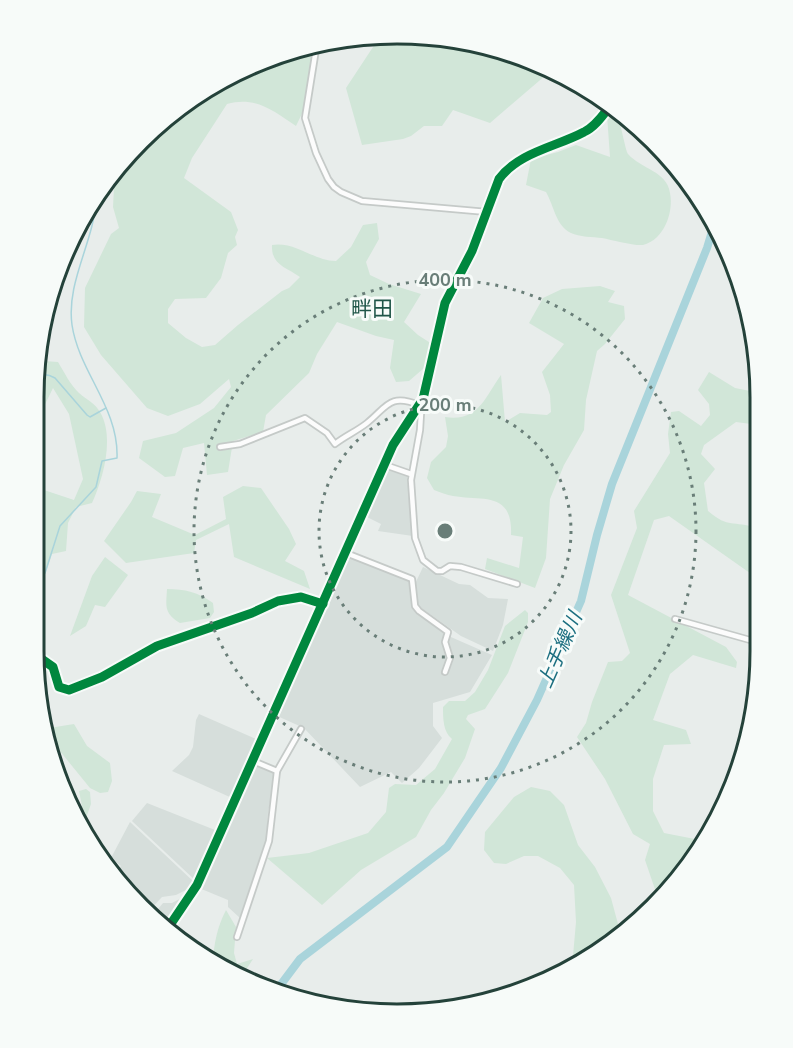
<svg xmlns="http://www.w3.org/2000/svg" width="793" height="1048" font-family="'Nunito Sans','Noto Sans JP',sans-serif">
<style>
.built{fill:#d6dedb}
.green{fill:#d1e6d8}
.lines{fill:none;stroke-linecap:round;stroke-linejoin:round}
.stream{stroke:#a9d4db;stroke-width:1.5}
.river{stroke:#a9d4db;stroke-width:8}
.street-casing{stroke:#c5cac8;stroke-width:8}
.secondary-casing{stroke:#c3cbc8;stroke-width:10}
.street{stroke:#fcfcfc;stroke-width:4.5}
.secondary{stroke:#fcfcfc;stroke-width:7}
.cycleway-casing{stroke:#f7fbf9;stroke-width:13}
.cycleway{stroke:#00873e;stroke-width:9}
.ring{fill:none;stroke:#697e78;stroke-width:3;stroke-dasharray:3 6}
.labels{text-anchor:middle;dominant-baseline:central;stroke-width:6;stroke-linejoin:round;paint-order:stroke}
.water-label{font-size:20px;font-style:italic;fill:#1c6f80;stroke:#f7fbf9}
.quarter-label{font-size:21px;fill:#1f5548;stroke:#f7fbf9}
.rim{fill:none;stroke:#24423a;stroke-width:3}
.centre{fill:#697e78;stroke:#f7fbf9;stroke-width:3}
.ring-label{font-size:18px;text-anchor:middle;font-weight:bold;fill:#697e78;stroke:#f7fbf9;stroke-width:6;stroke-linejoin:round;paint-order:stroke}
</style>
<rect width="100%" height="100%" fill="#e8edeb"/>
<g class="built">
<polygon points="387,469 407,476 413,536 378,531 381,524 365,516"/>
<polygon points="347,557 409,581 414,610 444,634 492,655 470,692 433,703 433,726 442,738 419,768 402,783 391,772 360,787 304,728 275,715"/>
<polygon points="423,567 459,584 470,585 488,598 508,599 503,625 493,651 461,636 420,607 417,601 415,584"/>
<polygon points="199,714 258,740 232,798 172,771 189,755 193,747 196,720"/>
<polygon points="254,765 275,774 268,813 266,841 240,918 228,907 228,900 199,888"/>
<polygon points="147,803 215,830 196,881 132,821"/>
<polygon points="130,822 195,883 194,886 176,895 162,897 147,913 115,873 121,866 111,858"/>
<polygon points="189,894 164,930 151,918 163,903 172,903"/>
</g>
<g class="green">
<polygon points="369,40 467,40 554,76 546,75 490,123 453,110 442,126 424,126 411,136 403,139 362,145 346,88 375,44"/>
<path d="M 315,44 L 310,97 L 296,126 C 273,111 256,96 227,104 L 192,158 L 184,178 L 231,212 L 238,230 L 235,237 L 237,245 L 228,253 L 221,278 L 206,298 L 175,299 L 168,309 L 168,323 L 186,338 L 202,347 L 215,345 L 238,325 L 282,291 L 289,288 L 300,277 C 286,267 271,265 272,245 C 295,241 314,261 336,261 L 351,247 L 363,225 L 377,223 L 379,239 L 366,262 L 370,275 L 389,284 L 421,294 L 404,322 L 418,335 L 432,344 L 433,357 L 431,362 L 409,381 L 396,382 L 390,368 L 394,340 L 376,336 L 337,322 L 317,354 L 309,373 L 266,415 L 263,432 L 233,441 L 228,472 L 207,475 L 204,443 L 183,448 L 175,476 L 165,477 L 139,458 L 143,441 L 176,433 L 214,408 L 231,387 L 229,379 L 200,404 L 168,416 L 147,408 L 101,355 L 84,327 L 85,288 L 111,234 L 119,228 L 113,207 L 115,169 L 194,94 Z"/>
<path d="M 607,115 L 617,115 C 621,123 625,149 628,154 C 641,169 667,171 670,193 C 674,212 664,240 643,245 C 634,246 612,240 602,238 C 593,237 579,237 571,233 C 556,226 554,206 546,192 L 526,185 L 531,159 L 558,152 L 576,145 L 610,157 Z"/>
<path d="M 600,286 L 615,291 L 608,302 L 624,306 L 625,319 L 605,344 L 597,351 L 586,400 L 584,430 L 564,465 L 550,499 L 546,558 L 535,588 L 485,569 L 487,558 L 519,568 L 523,537 L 511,535 C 513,491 482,501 453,496 C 447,495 440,492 434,490 L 427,478 L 431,462 L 446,447 L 448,436 L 445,417 C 478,422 484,399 501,375 L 505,422 L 520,413 L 547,415 L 551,412 L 550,395 L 542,372 L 564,344 L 529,323 L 543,298 L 562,289 Z"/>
<path d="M 44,361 L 58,362 C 64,372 71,386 79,393 C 87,400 95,403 100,412 C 115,437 103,479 92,503 L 76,507 L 68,523 L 66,551 L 52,554 L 33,610 L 33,521 L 44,490 L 74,500 L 83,479 L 69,414 L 53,388 L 34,427 L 34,378 Z"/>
<path d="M 709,372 L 735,388 L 750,391 L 752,415 L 754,421 L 751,424 L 736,422 L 704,445 L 701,454 L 715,469 L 704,483 L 708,511 C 729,529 733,520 757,528 L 757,578 L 669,516 L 654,520 L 628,595 L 726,647 L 737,662 L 736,668 L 693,655 L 670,674 L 653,720 L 686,730 L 691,744 L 664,745 L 653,779 L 653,811 L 664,833 L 705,841 L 670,891 L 659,901 L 645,860 L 650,844 L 633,834 L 605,779 L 577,737 L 586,723 L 592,702 L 608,662 L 622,661 L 630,653 L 611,595 L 637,528 L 634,511 L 670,453 L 668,434 L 671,412 L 679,411 L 701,426 L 710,415 L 709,404 L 698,390 Z"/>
<polygon points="243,486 261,488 289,529 296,544 285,561 304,571 310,589 234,557 229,524 196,540 194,553 126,563 104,541 131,502 137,491 161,494 152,517 195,535 226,519 223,497"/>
<polygon points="105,557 128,575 105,607 95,605 86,626 70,636 92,576"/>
<path d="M 167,589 C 185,589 198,592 213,603 L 214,612 L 210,618 L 180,623 C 164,613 166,607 167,589 Z"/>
<path d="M 525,610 L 528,613 L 528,622 L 508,673 L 485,709 L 468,715 L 466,719 L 475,729 L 465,758 L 444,793 L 431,810 L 416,837 L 361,870 L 322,905 L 267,858 L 309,853 L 368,833 L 386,812 L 389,788 L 395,784 L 416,785 L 435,769 L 452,739 C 443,732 443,718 443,707 L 449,701 L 465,701 L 475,692 L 488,670 L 505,626 Z"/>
<polygon points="74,724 87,746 110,763 112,781 108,792 100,793 90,788 55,745 45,744 43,729"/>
<polygon points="531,787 550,791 564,805 578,845 595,867 611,898 618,924 618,937 599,954 572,967 576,922 574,885 560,868 538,856 524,856 506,864 494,863 484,850 485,832 514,797"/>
<polygon points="86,789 90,792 91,804 81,832 72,810 82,806 79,791"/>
<path d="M 226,910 L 236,927 L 234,953 L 237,964 L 253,959 L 240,979 L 213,962 C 214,943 217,928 226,910 Z"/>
</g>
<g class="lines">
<g class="stream">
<path d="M 34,380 C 40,373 48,374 55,378 L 87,415 L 90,417 L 106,408"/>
<path d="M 33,591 L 38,579 L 45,573 L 60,526 L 96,487 L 102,461 L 117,458 C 119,408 79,372 72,325 C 66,282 94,242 96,200"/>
<polyline points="33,646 35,648 34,652"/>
</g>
<polyline class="river" points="276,991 300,959 447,847 501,768 537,700 581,601 597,535 612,484 707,248 714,225"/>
<defs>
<g id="street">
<polyline points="317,43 305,118 316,153 328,179 334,187 341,192 362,201 487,212"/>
<path d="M 220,447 L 240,444 L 305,418 L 327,433 L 335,444 C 345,436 357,431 367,423 C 387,407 389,393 419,405 L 421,413 L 420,430 L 411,480 L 415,538 L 423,560 L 437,571 L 442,571 L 450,566 L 461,567 L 517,584"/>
<polyline points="385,465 411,474"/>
<polyline points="346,553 412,579 415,606 419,611 448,632 445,642 450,658 445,672"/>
<polyline points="675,619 757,642"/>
<polyline points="33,653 53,667 59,687 69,690 102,677 157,646 252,613 278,601 301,597 323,604"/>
<polyline points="253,761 277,771"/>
<polyline points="237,937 269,841 277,771 301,729"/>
</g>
<path id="secondary" d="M 166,931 L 197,885 L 393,445 L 423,399 L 445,303 L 472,251 L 499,179 C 519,152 556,147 584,132 C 595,127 603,115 610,106"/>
</defs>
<use href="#street" class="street-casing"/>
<use href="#secondary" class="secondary-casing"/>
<use href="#street" class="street"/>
<use href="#secondary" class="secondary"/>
<defs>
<g id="cycleway">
<polyline points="33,653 53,667 59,687 69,690 102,677 157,646 252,613 278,601 301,597 323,604"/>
<path d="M 166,931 L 197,885 L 393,445 L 423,399 L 445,303 L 472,251 L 499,179 C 519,152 556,147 584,132 C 595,127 603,115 610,106"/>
</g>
</defs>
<use href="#cycleway" class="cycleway-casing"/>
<use href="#cycleway" class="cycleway"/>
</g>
<g class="ring">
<circle cx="445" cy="531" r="126"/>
<circle cx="445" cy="531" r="251"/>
</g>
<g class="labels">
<g class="water-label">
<text transform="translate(560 650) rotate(-66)">上手繰川</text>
</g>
<g class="quarter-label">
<text x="372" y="309">畔田</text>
</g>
</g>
<path d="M0 0H793V1048H0ZM397 44H397A353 353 0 0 1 750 397V651A353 353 0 0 1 397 1004H397A353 353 0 0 1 44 651V397A353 353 0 0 1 397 44Z" fill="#f7fbf9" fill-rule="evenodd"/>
<path class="rim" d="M397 44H397A353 353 0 0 1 750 397V651A353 353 0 0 1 397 1004H397A353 353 0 0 1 44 651V397A353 353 0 0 1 397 44Z"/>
<circle cx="445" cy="531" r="9" class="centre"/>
<g class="ring-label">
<text x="445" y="286">400 m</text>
<text x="445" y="411">200 m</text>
</g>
</svg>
